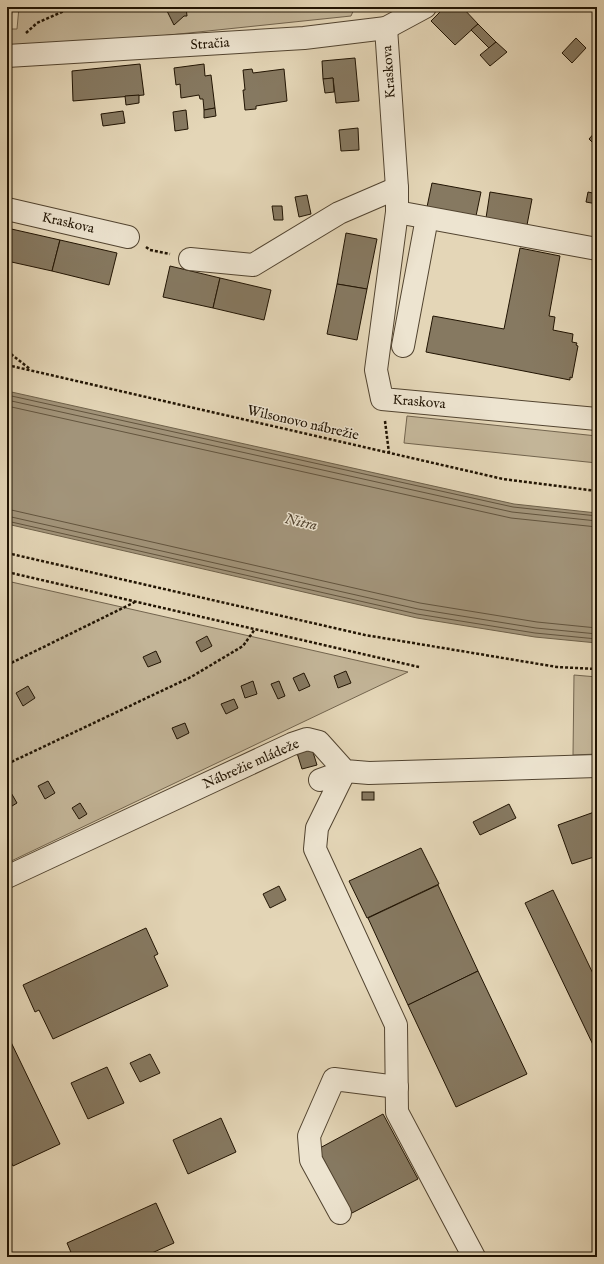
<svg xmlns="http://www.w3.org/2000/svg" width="604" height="1264" font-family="'IM FELL English',serif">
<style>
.green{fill:#c3b598;stroke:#72644e}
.water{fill:#a2947a;stroke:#6e614a}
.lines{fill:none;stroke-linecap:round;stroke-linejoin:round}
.shore{stroke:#62543e;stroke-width:1}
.building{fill:#867961;stroke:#211403}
.minor-casing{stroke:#524430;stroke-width:24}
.path{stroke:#211403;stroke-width:2.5;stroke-dasharray:3 2;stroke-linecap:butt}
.minor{stroke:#ede4d0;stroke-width:22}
.labels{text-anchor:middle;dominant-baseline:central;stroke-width:3;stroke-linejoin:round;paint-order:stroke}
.street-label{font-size:14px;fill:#211403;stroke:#ede4d0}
.water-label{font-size:15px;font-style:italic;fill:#554733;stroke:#ede4d0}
</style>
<rect width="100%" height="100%" fill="#e4d6b7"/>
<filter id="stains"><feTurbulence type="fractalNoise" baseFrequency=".005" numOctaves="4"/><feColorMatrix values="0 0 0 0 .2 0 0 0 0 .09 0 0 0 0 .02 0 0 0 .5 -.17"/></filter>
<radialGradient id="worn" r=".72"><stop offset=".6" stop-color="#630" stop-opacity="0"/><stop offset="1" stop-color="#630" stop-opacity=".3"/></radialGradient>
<g class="green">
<polygon points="19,7 355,7 351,16 7,52 7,29 17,29"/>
<polygon points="407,416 597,436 597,463 404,443"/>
<polygon points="7,581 408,672 7,863"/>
<polygon points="574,675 597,677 597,754 573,755"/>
</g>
<polygon class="water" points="7,391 514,504 597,513 597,643 535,637 417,618 7,524"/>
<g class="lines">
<g class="shore">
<polyline points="7,395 513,507 597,516"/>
<polyline points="7,400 512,512 597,521"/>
<polyline points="7,406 511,518 597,527"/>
<polyline points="7,509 420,603 537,622 597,628"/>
<polyline points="7,516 418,609 536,628 597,634"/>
<polyline points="7,521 417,614 535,633 597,639"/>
</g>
</g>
<g class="building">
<polygon points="7,7 12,7 11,24 7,24"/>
<polygon points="165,7 186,7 187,16 184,16 174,25"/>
<polygon points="445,7 462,7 478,24 455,45 431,21"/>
<polygon points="478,24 496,42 489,48 471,30"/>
<polygon points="576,38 586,48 572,63 562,53"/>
<polygon points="496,42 507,52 490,66 480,55"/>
<polygon points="355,58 359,101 336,103 333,78 323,79 322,61"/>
<polygon points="140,64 144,95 73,101 72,71"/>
<polygon points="204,64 205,76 211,75 215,108 204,110 203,99 200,99 199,95 181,98 180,84 176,85 174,68"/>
<polygon points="252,69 253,73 284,69 287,101 256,106 256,109 245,110 243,90 245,90 243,70"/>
<polygon points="333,78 334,92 325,93 323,79"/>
<polygon points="139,95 139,103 126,105 125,96"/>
<polygon points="215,108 216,116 204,118 204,110"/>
<polygon points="186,110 188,129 175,131 173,112"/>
<polygon points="123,111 125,123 103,126 101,114"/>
<polygon points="358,128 359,150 341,151 339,130"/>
<polygon points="597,130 597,147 589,139"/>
<polygon points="432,183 481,192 476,216 427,207"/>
<polygon points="490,192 532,199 527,225 486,218"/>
<polygon points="588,192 597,194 597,204 586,202"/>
<polygon points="307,195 311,214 299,217 295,197"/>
<polygon points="272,206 282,206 283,220 274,220"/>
<polygon points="7,228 60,240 52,271 7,261"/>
<polygon points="346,233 377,239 367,289 337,284"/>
<polygon points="60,240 117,253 109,285 52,271"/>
<polygon points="520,248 560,256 549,316 555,317 553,330 573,334 572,342 577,343 576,345 578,346 572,378 570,377 570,380 426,352 433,316 504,329"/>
<polygon points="170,266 220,278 213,308 163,297"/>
<polygon points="220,278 271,290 264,320 213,308"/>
<polygon points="337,284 367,289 357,340 327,334"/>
<polygon points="207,636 212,646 201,652 196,642"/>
<polygon points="156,651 161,662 148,667 143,657"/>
<polygon points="346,671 351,683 338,688 334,676"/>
<polygon points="304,673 310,686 299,691 293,678"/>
<polygon points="253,681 257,694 245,698 241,686"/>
<polygon points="279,681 285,696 278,699 271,684"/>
<polygon points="28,686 35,698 23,706 16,693"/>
<polygon points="234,699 238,708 226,714 221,704"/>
<polygon points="185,723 189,733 177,739 172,728"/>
<polygon points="312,749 317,765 302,769 297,753"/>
<polygon points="48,781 55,793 45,799 38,786"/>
<polygon points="10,791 17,803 7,809 7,792"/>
<rect x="362" y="792" width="12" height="8"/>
<polygon points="80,803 87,814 79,819 72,808"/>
<polygon points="509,804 516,818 480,835 473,822"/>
<polygon points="597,811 597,856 572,864 558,825"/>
<polygon points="421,848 439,884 367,918 349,881"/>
<polygon points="438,885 478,971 408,1005 368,918"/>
<polygon points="279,886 286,900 270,908 263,894"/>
<polygon points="553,890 597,982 597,1050 596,1051 525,903"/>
<polygon points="146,928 158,954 154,956 168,986 53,1039 39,1010 35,1012 23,985"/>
<polygon points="478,971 527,1074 456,1107 408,1005"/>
<polygon points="9,1038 60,1144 13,1166 7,1154 7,1039"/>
<polygon points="150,1054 160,1073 140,1082 130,1063"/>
<polygon points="107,1067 124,1103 88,1119 71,1083"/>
<polygon points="383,1114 418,1179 352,1213 318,1149"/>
<polygon points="221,1118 236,1152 188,1174 173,1140"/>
<polygon points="156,1203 174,1243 143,1257 73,1257 67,1243"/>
</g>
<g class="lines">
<defs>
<g id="minor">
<polyline points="386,28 397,188 397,212 376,370 382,399 597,419"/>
<polyline points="7,56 304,38 386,28 425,7"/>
<polyline points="7,209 128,237"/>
<polyline points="397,212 597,249"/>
<polyline points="190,259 253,265 339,213 397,188"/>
<polyline points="403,346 427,218"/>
<polyline points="320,780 345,771 317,828 315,849 396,1025 397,1112 474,1257"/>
<polyline points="7,877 292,744 307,739 319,742 345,771 369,773 597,766"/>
<polyline points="340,1213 311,1160 309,1136 334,1079 397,1087"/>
</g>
</defs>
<use href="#minor" class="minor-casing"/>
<g class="path">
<polyline points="338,7 347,9"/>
<polyline points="26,33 37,23 73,7"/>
<polyline points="146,247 150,250 170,254"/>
<polyline points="7,351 30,369"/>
<polyline points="7,365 503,479 597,491"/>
<polyline points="385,421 389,453"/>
<polyline points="7,553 365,635 557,667 597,669"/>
<polyline points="7,572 419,667"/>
<polyline points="7,665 135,602"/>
<polyline points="7,764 191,677 243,646 255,629"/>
</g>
<use href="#minor" class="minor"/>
</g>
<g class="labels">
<g class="street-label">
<text transform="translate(210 44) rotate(-4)">Stračia</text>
<text transform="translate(389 72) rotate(-94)">Kraskova</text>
<text transform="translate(68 223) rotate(13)">Kraskova</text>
<text transform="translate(419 402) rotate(5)">Kraskova</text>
<text transform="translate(303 423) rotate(13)">Wilsonovo nábrežie</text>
<text transform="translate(251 764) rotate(-24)">Nábrežie mládeže</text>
</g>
<g class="water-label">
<text transform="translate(301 522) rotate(13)">Nitra</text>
</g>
</g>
<rect width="604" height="1264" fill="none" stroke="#e4d6b7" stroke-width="24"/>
<rect x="8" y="8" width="588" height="1248" fill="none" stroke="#211403" stroke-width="2"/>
<rect x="12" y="12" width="580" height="1240" fill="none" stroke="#211403"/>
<rect width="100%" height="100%" filter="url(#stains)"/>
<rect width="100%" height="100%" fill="url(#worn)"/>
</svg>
